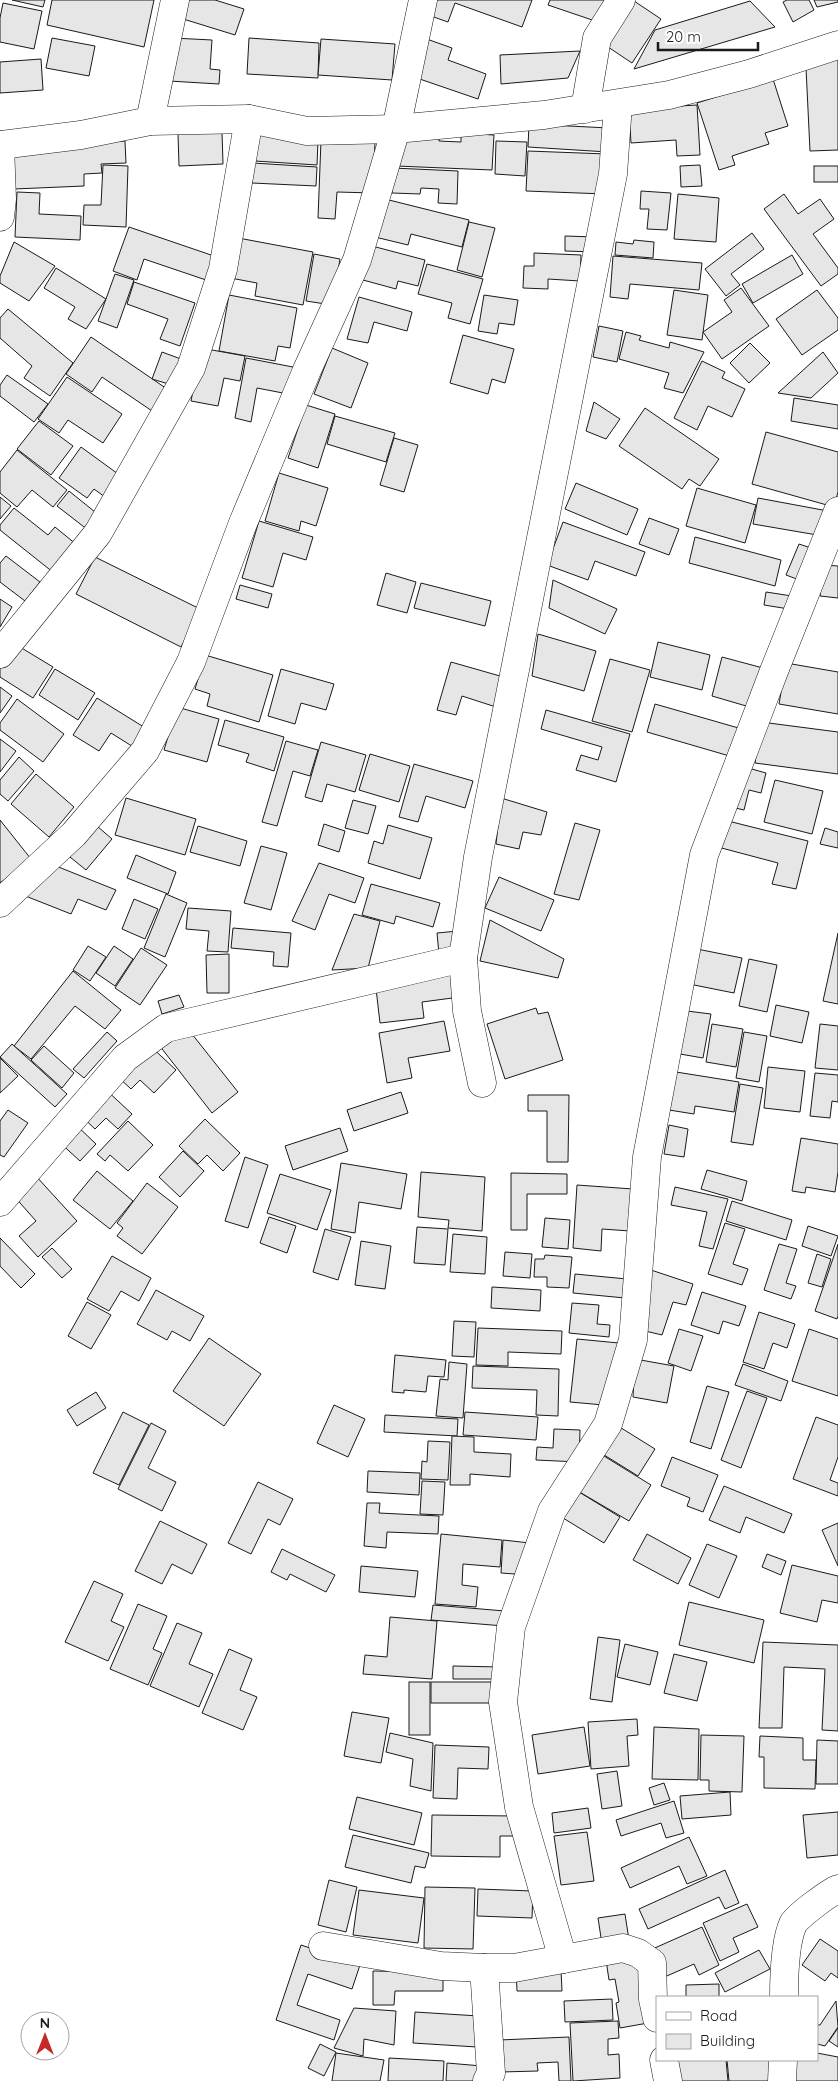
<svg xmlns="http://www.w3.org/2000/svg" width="838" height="2081" font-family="Quicksand,sans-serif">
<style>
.building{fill:#e6e6e6;stroke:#1a1a1a}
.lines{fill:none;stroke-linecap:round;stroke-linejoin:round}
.minor-casing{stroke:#1a1a1a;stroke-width:29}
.minor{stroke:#fff;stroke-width:28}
</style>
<rect width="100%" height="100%" fill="#fff"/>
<g class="building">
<polygon points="12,0 45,0 43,7"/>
<polygon points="52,0 154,0 144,47 47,25"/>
<polygon points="186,0 215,0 244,9 235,35 180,18"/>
<polygon points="433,0 532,0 522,27 455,3 448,22 428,15"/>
<polygon points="550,0 608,0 601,23 548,5"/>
<polygon points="787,0 809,0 814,10 793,22 783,2"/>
<polygon points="814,0 838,0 838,2 817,7"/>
<polygon points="634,1 661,19 632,63 605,45"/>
<polygon points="750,1 775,27 634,69 655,30"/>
<polygon points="3,3 42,11 34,49 0,42 0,18"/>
<polygon points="421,37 452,48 448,60 486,74 478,99 408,75"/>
<polygon points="52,38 95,46 89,76 46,68"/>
<polygon points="173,38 212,40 210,69 220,70 219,84 169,81"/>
<polygon points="249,38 319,43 318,78 247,74"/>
<polygon points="321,39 395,44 392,80 318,75"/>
<polygon points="580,51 568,78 501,84 500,55"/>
<polygon points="838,58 838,150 810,151 806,68"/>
<polygon points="41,59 43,90 0,93 0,62"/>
<polygon points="773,79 788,126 765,133 769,144 732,156 735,165 719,170 697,103"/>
<polygon points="697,105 700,155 677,156 676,140 631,143 629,109"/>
<polygon points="529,124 609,128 608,152 528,147"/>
<polygon points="257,129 318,141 317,165 255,161"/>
<polygon points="222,132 223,164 179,166 178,134"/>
<polygon points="461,133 494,135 492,170 396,166 397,136 439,137 439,141 461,142"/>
<polygon points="321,140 375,142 373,193 337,192 335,219 318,218"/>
<polygon points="125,141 126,163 101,164 102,173 84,174 84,186 14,189 12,147"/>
<polygon points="496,141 527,142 525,176 495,174"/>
<polygon points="528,151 607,154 605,194 526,191"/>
<polygon points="253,163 317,167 316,186 252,183"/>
<polygon points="103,165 128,166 126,227 83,225 84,205 101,205"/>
<polygon points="700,165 702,186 681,187 680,166"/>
<rect x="814" y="166" width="24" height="16"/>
<polygon points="393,168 458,171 457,204 438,203 439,189 421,188 420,194 392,193"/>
<polygon points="641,191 671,193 667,230 647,229 649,209 640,209"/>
<polygon points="17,192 40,193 39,214 81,216 80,240 15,237"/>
<polygon points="678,194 719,198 716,242 674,239"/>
<polygon points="784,194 798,214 820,199 834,219 813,234 838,268 838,274 821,286 764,209"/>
<polygon points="385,199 469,220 462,247 411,234 408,245 375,237"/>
<polygon points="469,222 495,228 482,277 457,270"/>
<polygon points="129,227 214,256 206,280 144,259 137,280 113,271"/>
<polygon points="752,233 764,249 731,274 740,285 726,296 705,269"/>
<polygon points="565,236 595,237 595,252 565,251"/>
<polygon points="233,237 313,252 303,305 255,296 257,283 225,277"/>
<polygon points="634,240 654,242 653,258 615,255 616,242 633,244"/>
<polygon points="14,242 55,266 29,301 0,283 0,276"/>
<polygon points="372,246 425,260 418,286 398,281 396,289 363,280"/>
<polygon points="534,253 581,255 580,281 548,279 548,289 523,288 524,266 534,266"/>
<polygon points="314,254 340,259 332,305 306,301"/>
<polygon points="792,255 803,274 753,303 742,284"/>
<polygon points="613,256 702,263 699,290 630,284 628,299 610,297"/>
<polygon points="427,264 483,279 470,324 448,318 452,303 418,294"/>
<polygon points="56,268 106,299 86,329 68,319 75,307 44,288"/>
<polygon points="115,274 134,280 117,328 98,321"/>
<polygon points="134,282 195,303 180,346 160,339 168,319 127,304"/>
<polygon points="741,288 769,326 722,359 703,332 732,312 724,300"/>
<polygon points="674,290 708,295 702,340 667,335"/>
<polygon points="817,290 838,318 838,330 802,355 776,319"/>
<polygon points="229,295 297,308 290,348 278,346 275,361 219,351"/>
<polygon points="484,295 518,300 514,325 499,323 497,334 478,331"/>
<polygon points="359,297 412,312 407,331 374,322 368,343 347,339"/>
<polygon points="8,309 73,363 50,396 24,378 32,366 0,338 0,318"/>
<polygon points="599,326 623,331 617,362 593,357"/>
<polygon points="626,332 641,336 639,340 669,348 670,342 704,352 683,393 664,388 669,373 619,359"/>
<polygon points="463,335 514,349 505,383 492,379 488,394 450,383"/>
<polygon points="91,337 170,391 155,413 102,377 92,392 66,374"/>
<polygon points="750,343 770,363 749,383 730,363"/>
<polygon points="201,348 245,356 240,381 224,378 218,406 191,401"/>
<polygon points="332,348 368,363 351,408 314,394"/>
<polygon points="162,352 181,359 172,385 152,379"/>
<polygon points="823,352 838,373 811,398 778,393"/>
<polygon points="246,358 293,367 288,394 257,388 251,422 235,418"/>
<polygon points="702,361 725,372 722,378 745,389 732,417 708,406 697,430 674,418"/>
<polygon points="7,375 48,404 34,422 0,396 0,385"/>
<polygon points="67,377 122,414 103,443 68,420 59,433 38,419"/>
<polygon points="794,398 838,405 838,429 791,421"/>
<polygon points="594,402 620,419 606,439 586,431"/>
<polygon points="306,405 335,414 318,468 288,458"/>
<polygon points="645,408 719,459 700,486 689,479 682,489 619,446"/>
<polygon points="335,416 395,433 386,462 327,444"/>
<polygon points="39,421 73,446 51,475 17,449"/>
<polygon points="766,432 838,452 838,492 834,507 752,484"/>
<polygon points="394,438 418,445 404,492 380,485"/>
<polygon points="81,447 125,479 109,500 94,489 87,498 59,478"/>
<polygon points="17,450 67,490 53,507 32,490 17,507 0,493 0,472"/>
<polygon points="279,473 328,488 316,526 301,521 299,531 265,521"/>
<polygon points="576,483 638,509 627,535 565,509"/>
<polygon points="697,488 756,505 745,543 686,526"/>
<polygon points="69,491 100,516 88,530 57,506"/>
<polygon points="0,497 11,506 0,519"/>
<polygon points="758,498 828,511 823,536 753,524"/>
<polygon points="14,508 48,535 55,527 77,545 54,573 0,530 0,525"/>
<polygon points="649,518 679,529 669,555 639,544"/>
<polygon points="259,521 313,537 306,560 283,553 273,587 242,578"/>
<polygon points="563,522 645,552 636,576 595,561 588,580 547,565"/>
<polygon points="695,537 781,560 775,586 689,563"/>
<polygon points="799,544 814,549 802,581 786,575"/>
<polygon points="6,556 40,582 25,601 0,582 0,563"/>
<polygon points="95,557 200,609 181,647 76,594"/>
<polygon points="823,565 838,566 838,598 820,596"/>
<polygon points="386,573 416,582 407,613 377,605"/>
<polygon points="553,580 617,609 605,634 549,608"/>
<polygon points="421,583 491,601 485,626 414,608"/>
<polygon points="240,585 272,594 268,608 236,599"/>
<polygon points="766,592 792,596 789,609 764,605"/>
<polygon points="0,599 12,607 0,627"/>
<polygon points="538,634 596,651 584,691 532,676"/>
<polygon points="658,642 710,655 702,690 650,677"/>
<polygon points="15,644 53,667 33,698 0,677 0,668"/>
<polygon points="205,655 273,675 259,722 207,706 210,694 195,689"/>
<polygon points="722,657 763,668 753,708 712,696"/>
<polygon points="610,659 650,670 632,732 592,721"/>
<polygon points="451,662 507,678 499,708 462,696 456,715 437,710"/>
<polygon points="786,663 838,672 838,714 779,704"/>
<polygon points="55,669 95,693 78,720 39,695"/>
<polygon points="281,669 334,684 326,710 301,703 295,724 268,716"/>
<polygon points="0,687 12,696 0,713"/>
<polygon points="97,698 147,729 135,748 111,733 99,751 73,735"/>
<polygon points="17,699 64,734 43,762 0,730 0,723"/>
<polygon points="655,704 742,729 733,757 647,732"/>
<polygon points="177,707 219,719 207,762 164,750"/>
<polygon points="546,710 630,734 616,782 576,770 581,755 598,760 602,747 541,729"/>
<polygon points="225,720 284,737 274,771 246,762 249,754 218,745"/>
<polygon points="761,722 838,732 838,774 755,763"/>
<polygon points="0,739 16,751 0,772"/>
<polygon points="286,741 318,750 310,776 293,771 277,826 262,822"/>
<polygon points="321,742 366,755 355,792 327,784 322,802 305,797"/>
<polygon points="370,754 410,766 399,802 359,790"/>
<polygon points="19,757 34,771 8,801 0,794 0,780"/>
<polygon points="414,764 473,781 465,808 426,796 418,822 399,817"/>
<polygon points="741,766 766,773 761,793 749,790 744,810 731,807"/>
<polygon points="36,774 74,807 49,837 11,804"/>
<polygon points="775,780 823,791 812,834 764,822"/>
<polygon points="126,798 196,819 185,855 115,835"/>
<polygon points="501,798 547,812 541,835 523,832 519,849 496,844"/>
<polygon points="353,800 376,806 368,834 345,828"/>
<polygon points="720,819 808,841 796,889 772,884 778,863 714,846"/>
<polygon points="0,820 31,859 0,883"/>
<polygon points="575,823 600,830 579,900 554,894"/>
<polygon points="324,824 345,831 339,852 318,845"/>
<polygon points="388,825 432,838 420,879 368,863 374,841 383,844"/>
<polygon points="97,826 112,839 86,870 70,857"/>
<polygon points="198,826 247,841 240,866 190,852"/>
<polygon points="825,828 838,832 838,848 820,844"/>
<polygon points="261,846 287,853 271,910 244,903"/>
<polygon points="136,855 176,872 168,894 127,878"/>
<polygon points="319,863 364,878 355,903 329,894 315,930 292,921"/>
<polygon points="51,864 116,890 106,910 78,899 71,914 23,895"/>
<polygon points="499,877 554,900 541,931 485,908"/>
<polygon points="371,884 440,903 433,927 396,916 394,924 362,915"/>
<polygon points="166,894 187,903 165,957 144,948"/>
<polygon points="134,899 158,909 145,939 122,929"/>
<polygon points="188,908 231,911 228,952 207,951 209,931 186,929"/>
<polygon points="354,914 380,921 368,968 332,970"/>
<polygon points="490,920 564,959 558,978 480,961"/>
<polygon points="233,928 291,933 288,967 273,966 274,952 231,948"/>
<polygon points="458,931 460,952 439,954 437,933"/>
<polygon points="838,933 838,1004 823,1001"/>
<polygon points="88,946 106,957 90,981 73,970"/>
<polygon points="114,946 133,959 115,986 96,973"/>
<polygon points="141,948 167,965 140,1005 115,988"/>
<polygon points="697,949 742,958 734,993 689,984"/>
<polygon points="229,954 229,993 207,993 206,955"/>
<polygon points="749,959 777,965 767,1012 739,1006"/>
<polygon points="456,970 460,997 422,1002 424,1018 380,1023 375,980"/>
<polygon points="73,971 121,1010 105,1029 75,1006 31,1059 14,1046"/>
<polygon points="179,995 184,1007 162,1014 158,1001"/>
<polygon points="776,1005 809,1012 802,1043 770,1036"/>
<polygon points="536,1008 538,1014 548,1012 563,1060 505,1079 487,1024"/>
<polygon points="687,1011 711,1014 703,1058 680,1054"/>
<polygon points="444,1021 450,1051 408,1058 412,1078 387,1083 379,1033"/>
<polygon points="184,1024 238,1092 212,1113 159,1045"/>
<polygon points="712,1024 743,1029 736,1067 706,1062"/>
<polygon points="820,1024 838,1026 838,1070 815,1068"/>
<polygon points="107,1032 117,1041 84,1078 73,1069"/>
<polygon points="744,1032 767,1036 759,1082 736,1078"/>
<polygon points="147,1043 176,1070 154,1093 140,1080 131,1089 116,1075"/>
<polygon points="12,1044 67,1094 55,1107 0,1057"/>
<polygon points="44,1046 74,1073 62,1088 31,1060"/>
<polygon points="0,1058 18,1076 0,1093"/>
<polygon points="768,1067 805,1071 800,1112 764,1108"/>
<polygon points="676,1072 739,1082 734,1112 695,1106 694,1114 669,1110"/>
<polygon points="815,1073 838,1075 838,1102 832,1101 830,1118 810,1116"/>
<polygon points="740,1084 763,1088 753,1145 731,1142"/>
<polygon points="103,1087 132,1114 118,1129 106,1118 95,1129 78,1113"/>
<polygon points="401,1092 408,1113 354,1131 347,1110"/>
<polygon points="528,1095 569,1095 568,1162 547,1162 547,1111 528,1111"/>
<polygon points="8,1110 28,1123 4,1157 0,1155 0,1121"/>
<polygon points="205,1119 240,1153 223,1171 207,1155 198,1164 179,1146"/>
<polygon points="128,1121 153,1145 128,1171 110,1155 105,1161 97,1154"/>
<polygon points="74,1123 96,1144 80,1161 57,1140"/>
<polygon points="669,1125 688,1129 684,1157 664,1154"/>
<polygon points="340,1128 348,1151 293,1170 285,1146"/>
<polygon points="801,1138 838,1144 838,1172 835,1192 806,1187 805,1193 792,1191"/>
<polygon points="183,1151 204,1171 180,1197 159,1177"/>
<polygon points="245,1157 268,1165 248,1228 225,1221"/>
<polygon points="341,1163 407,1174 401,1209 359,1202 355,1233 331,1229"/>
<polygon points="707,1170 747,1181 742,1201 701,1189"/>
<polygon points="97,1171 133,1201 110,1229 73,1200"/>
<polygon points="421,1172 485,1177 482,1231 448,1228 449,1220 418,1217"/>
<polygon points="511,1173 567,1174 567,1194 527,1194 527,1230 511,1230"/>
<polygon points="280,1174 331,1190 317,1230 267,1213"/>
<polygon points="35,1175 77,1221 38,1257 19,1236 36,1221 13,1195"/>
<polygon points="147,1183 178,1207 142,1254 117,1236 123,1228 117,1223"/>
<polygon points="577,1185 633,1189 630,1231 602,1229 601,1251 573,1248"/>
<polygon points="675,1187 728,1199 713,1249 699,1246 707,1212 671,1205"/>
<polygon points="732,1201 792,1220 786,1240 726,1221"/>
<polygon points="269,1217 296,1226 287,1253 260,1243"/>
<polygon points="545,1218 570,1220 568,1249 542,1247"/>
<polygon points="725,1223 745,1229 733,1264 748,1269 742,1285 708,1274"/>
<polygon points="808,1226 838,1236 831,1256 802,1246"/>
<polygon points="417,1227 448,1229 445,1265 414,1263"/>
<polygon points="325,1229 351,1237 338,1280 313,1272"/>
<polygon points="453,1234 487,1237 485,1274 450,1272"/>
<polygon points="0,1238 35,1274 21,1288 0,1266"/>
<polygon points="361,1241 391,1246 385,1289 355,1285"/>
<polygon points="779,1244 797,1249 786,1283 796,1286 791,1299 764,1290"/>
<polygon points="838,1244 838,1316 837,1319 815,1311"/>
<polygon points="52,1248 72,1269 62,1278 42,1257"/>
<polygon points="505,1252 532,1254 530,1278 503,1276"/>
<polygon points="817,1254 831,1259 822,1287 808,1283"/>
<polygon points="545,1255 572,1257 569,1288 547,1287 547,1277 534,1277 535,1259 544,1259"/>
<polygon points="112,1256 151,1278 139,1301 121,1291 109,1311 87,1299"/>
<polygon points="648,1269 693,1284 686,1305 673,1302 662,1335 641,1330"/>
<polygon points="575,1274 627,1279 625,1298 573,1293"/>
<polygon points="492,1287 541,1290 540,1311 491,1308"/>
<polygon points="156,1290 204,1316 190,1341 172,1331 167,1340 137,1324"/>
<polygon points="702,1292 746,1306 739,1326 723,1321 719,1334 691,1325"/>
<polygon points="87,1302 111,1315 91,1349 68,1336"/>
<polygon points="572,1303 599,1305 597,1324 610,1325 609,1337 569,1333"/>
<polygon points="759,1312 795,1324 787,1348 773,1343 764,1369 743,1362"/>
<polygon points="454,1321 476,1322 474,1357 452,1356"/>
<polygon points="478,1328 562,1331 561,1354 508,1352 508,1366 476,1365"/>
<polygon points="679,1329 703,1336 691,1371 668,1363"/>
<polygon points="809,1329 838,1339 838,1396 792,1381"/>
<polygon points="209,1338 261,1374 224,1426 173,1391"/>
<polygon points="577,1339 619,1343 604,1405 570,1402"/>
<polygon points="395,1355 446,1360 444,1377 428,1376 426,1392 404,1390 404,1393 392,1392"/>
<polygon points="635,1359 674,1366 667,1403 633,1397"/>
<polygon points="449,1362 467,1364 463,1418 436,1416 440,1379 448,1380"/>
<polygon points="743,1364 788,1381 781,1401 735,1385"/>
<polygon points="473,1366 559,1369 558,1416 536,1415 537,1390 472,1388"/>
<polygon points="707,1386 729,1392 711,1449 690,1442"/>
<polygon points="747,1391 767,1398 741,1468 721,1460"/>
<polygon points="96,1392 106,1408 77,1426 67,1410"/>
<polygon points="334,1405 365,1419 348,1457 317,1443"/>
<polygon points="123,1412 149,1425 119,1485 93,1473"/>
<polygon points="465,1412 538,1417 536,1440 463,1435"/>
<polygon points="385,1415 458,1419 457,1436 384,1432"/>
<polygon points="816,1417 838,1425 838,1457 830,1480 838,1483 838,1496 793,1479"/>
<polygon points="151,1423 166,1431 148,1468 176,1482 162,1511 118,1489"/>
<polygon points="618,1426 655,1449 638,1476 601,1453"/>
<polygon points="554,1429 580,1430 579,1462 536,1460 537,1447 553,1448"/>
<polygon points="452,1436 474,1437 474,1452 511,1454 510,1477 470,1474 470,1485 450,1485"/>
<polygon points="428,1441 450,1442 448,1480 421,1479 422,1461 427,1462"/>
<polygon points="599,1453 651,1485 629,1521 576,1490"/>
<polygon points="672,1457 718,1475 703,1512 687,1506 690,1498 661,1486"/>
<polygon points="368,1471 420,1473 419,1495 367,1492"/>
<polygon points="422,1481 445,1482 443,1515 420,1514"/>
<polygon points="258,1482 293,1499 280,1525 268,1519 251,1554 228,1543"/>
<polygon points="724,1486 792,1514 784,1533 746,1517 740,1533 709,1520"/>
<polygon points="579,1492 620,1517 604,1543 563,1518"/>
<polygon points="367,1503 380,1503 379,1513 439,1516 438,1534 387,1532 386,1548 364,1546"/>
<polygon points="160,1521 207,1544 192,1574 172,1564 162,1584 135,1571"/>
<polygon points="838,1523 838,1566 822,1530"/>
<polygon points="441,1534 502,1540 500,1567 463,1564 462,1585 478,1587 476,1607 435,1604"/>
<polygon points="647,1534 691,1558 678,1584 633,1560"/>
<polygon points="503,1540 530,1543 528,1575 501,1573"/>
<polygon points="707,1544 737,1556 719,1598 689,1585"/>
<polygon points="282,1549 335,1575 326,1592 290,1574 287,1580 271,1572"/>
<polygon points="767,1554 786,1561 781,1575 762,1567"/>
<polygon points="792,1565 838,1576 838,1603 822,1600 817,1622 780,1613"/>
<polygon points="361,1566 418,1571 415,1597 359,1592"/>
<polygon points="94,1581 123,1594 111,1621 124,1627 108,1661 65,1642"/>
<polygon points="689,1602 764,1620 754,1663 679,1645"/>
<polygon points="138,1604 167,1616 153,1649 162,1653 148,1685 110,1669"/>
<polygon points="433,1605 505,1611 504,1626 431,1620"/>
<polygon points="390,1617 437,1621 432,1679 363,1674 365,1655 387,1657"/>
<polygon points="177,1623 202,1633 189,1664 213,1674 199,1707 150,1686"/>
<polygon points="598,1637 620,1640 612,1702 590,1699"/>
<polygon points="763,1642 838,1645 838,1731 822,1730 825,1669 784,1667 782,1728 759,1728"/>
<polygon points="625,1644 658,1652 650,1685 617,1677"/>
<polygon points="229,1649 252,1659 240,1690 257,1697 243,1730 202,1713"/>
<polygon points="674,1654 707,1662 697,1701 664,1693"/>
<polygon points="453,1666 501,1667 500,1679 453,1679"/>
<rect x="409" y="1682" width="21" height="53"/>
<rect x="431" y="1682" width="69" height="21"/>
<polygon points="352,1712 389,1718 381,1763 344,1756"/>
<polygon points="637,1719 638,1735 627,1736 629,1766 591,1769 588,1722"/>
<polygon points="584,1727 590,1766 538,1774 532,1735"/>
<polygon points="654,1727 699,1729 698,1780 652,1779"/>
<polygon points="390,1733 433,1743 431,1791 410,1786 413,1759 386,1752"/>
<polygon points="701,1735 744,1736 742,1792 709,1791 709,1780 700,1780"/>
<polygon points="760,1736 803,1738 803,1760 816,1760 815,1789 764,1788 764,1757 759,1757"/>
<polygon points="817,1740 838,1741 838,1784 816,1784"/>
<polygon points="435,1745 489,1747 488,1769 458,1768 457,1799 433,1798"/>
<polygon points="617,1771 622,1806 602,1809 597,1774"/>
<polygon points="664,1783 670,1800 654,1805 649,1788"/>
<polygon points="730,1792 731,1815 682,1819 680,1796"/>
<polygon points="357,1797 422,1813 414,1845 349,1829"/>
<polygon points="674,1801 684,1833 666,1838 661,1823 621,1836 616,1820"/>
<polygon points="588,1808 591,1828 554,1833 552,1813"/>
<polygon points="838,1812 838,1855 807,1858 803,1815"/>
<polygon points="432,1815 513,1816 513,1836 500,1836 500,1857 431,1856"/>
<polygon points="587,1832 594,1881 561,1885 554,1836"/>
<polygon points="353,1835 429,1853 425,1868 415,1866 411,1883 345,1867"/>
<polygon points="689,1837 707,1876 687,1884 679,1866 630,1888 621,1868"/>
<polygon points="725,1870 739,1903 725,1909 719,1897 648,1929 639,1909"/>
<polygon points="329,1880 357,1887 346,1932 318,1925"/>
<polygon points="425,1887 475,1888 473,1949 424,1948"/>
<polygon points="478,1889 533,1891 532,1918 477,1916"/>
<polygon points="359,1890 424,1898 418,1943 353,1935"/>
<polygon points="747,1904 758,1927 733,1938 739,1952 720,1961 703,1923"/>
<polygon points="625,1914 629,1940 602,1944 598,1918"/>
<polygon points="702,1927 719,1965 699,1975 694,1964 660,1979 648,1951"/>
<polygon points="820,1939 838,1951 838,1978 831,1973 825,1981 802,1965"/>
<polygon points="301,1945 360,1965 352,1989 308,1974 297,2005 340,2020 334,2040 276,2020"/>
<polygon points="759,1950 770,1969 725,1992 715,1973"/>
<polygon points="636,1955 648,2023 620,2028 616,2003 619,2002 615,1979 609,1980 606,1960"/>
<polygon points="516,1970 561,1970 562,1991 517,1991"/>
<polygon points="373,1971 443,1972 443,1991 395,1991 394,2005 373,2005"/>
<polygon points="719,1984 719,1997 686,1997 686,1985"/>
<polygon points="612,1999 613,2020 565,2022 564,2001"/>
<polygon points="836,2001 838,2027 825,2046 817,2044 817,2025 820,2025"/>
<polygon points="354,2008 396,2011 394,2045 364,2039 363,2056 334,2048"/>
<polygon points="415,2012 479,2016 477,2047 413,2043"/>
<polygon points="618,2021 619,2038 608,2039 608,2055 619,2054 620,2078 573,2081 570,2023"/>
<polygon points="838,2028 838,2047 829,2041"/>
<polygon points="569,2037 571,2081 559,2081 558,2062 537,2063 538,2071 501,2072 499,2040"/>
<polygon points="320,2044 336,2052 324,2076 308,2068"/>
<polygon points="336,2053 384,2060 380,2081 332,2081"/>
<polygon points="817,2053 838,2057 838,2081 792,2081 796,2060 817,2060"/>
<polygon points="389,2058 444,2061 443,2081 388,2081"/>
<polygon points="676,2060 726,2060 728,2081 679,2081"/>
<polygon points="727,2060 777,2060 779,2081 729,2081"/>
<polygon points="447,2063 482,2066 481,2081 446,2081"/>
</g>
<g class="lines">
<defs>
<g id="minor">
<polyline points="585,109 597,38 621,0"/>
<polyline points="150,121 175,0"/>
<polyline points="0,145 81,135 150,121 249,119 307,131 396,129 544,115 669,95 749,74 838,45"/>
<polyline points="0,217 2,199 0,145"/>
<polyline points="0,654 98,533 191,368 223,269 249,119"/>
<polyline points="0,903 74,834 145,751 191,662 243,523 307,370 357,260 396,129 423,0"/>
<polyline points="482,1083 467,1011 463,958 478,857 613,174 618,104"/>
<polyline points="0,1202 125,1058 166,1028 463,958"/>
<polyline points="323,1946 441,1966 484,1968 514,1968 623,1948 638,1953 652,1963 653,1999 657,2018"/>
<polyline points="563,1959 519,1807 503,1702 511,1627 552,1511 608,1424 633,1340 647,1157 704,855 774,671 838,511"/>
<polyline points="484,1968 491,2073 487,2081"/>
<path d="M 784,1997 C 784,1978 785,1942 793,1924 C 796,1917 830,1892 838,1889"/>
<polyline points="664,2060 668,2081"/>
<polyline points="782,2081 783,2060"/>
</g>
</defs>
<use href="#minor" class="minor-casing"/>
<use href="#minor" class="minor"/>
</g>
<rect x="656" y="1996" width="162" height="65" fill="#ffffff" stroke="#a3a3a3"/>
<rect x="666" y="2012" width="25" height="8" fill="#ffffff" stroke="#a3a3a3"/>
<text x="700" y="2021" font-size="15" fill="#1a1a1a">Road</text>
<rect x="666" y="2034" width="25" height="15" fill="#e6e6e6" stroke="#a3a3a3"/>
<text x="700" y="2046" font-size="15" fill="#1a1a1a">Building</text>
<g transform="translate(45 2036)"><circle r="24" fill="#ffffff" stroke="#a3a3a3"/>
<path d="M0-4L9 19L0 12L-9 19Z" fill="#c62828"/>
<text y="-8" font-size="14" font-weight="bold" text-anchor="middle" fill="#1a1a1a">N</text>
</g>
<path d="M658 42v8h100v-8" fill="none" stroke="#1a1a1a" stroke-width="2.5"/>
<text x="666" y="42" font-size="15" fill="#1a1a1a" stroke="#ffffff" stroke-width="4" paint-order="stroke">20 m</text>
</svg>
